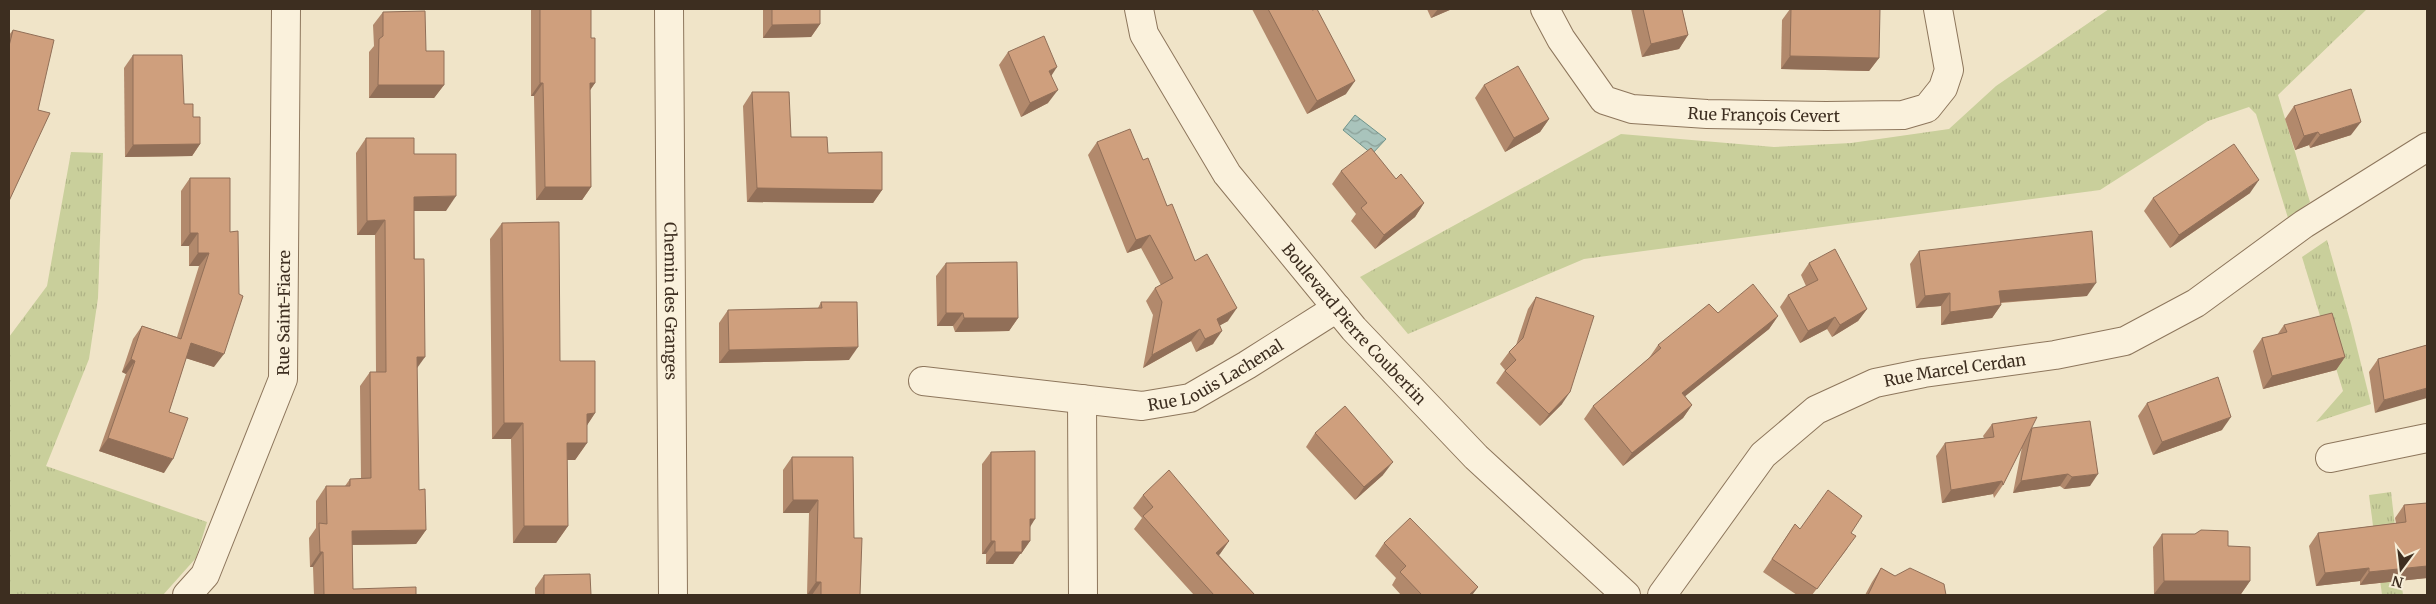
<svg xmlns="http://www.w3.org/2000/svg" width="2436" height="604" font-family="Merriweather,serif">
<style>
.grass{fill:url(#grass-tufts)}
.water{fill:url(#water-waves);stroke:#6f938a}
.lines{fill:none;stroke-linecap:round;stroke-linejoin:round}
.minor-casing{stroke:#8d765c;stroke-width:30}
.minor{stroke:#faf1dc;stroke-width:28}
.wall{fill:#b2896c}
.shaded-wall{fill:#916f58}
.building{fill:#cf9f7d;stroke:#916f58}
.labels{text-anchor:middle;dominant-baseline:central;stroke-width:4;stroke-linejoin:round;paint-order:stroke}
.street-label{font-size:16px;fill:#3d2e20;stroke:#f7eed8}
</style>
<defs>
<pattern id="grass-tufts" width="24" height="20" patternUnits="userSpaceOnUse" patternTransform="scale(1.25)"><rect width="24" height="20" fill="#c9cf9b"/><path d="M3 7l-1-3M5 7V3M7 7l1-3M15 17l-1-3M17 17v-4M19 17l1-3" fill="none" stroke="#aeb285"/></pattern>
<pattern id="water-waves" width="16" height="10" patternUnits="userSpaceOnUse" patternTransform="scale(1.25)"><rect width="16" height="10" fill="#a9c4bc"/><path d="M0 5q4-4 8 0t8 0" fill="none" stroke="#8ba098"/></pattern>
</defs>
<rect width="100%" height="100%" fill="#f0e4c8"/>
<g class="grass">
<polygon points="2109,9 2367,9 2278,95 2310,202 2288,218 2256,114 2249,107 2208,121 2100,190 1584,259 1408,334 1360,277 1621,134 1774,147 1851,143 1949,129 1996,86"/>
<polygon points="71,152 103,153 98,298 89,359 46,466 207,522 196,558 163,595 9,595 9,337 47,286"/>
<polygon points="2327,240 2351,324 2371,404 2316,422 2343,391 2302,257"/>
<polygon points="2391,492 2403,595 2382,595 2369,495"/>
</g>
<polygon class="water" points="1355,115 1386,139 1372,154 1343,130"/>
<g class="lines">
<defs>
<g id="minor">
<path id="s1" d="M 669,9 L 673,595"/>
<path id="s2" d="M 1139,9 L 1144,34 L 1227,174 L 1354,329 L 1476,457 L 1626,595"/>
<path id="s3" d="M 1545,9 L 1561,39 L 1604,100 L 1632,109 L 1707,114 L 1826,116 L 1903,115 L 1927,108 L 1943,88 L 1949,70 L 1938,9"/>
<path id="s4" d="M 923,381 L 1142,406 L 1190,398 L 1247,365 L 1337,308"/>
<polyline points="1082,399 1083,595"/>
<polyline points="2330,458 2427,438"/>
<path id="s5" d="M 187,595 L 205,575 L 283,379 L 286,9"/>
<path id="s6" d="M 1662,595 L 1763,455 L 1816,410 L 1875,383 L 1924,373 L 2055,355 L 2125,341 L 2196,303 L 2304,224 L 2427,147"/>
</g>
</defs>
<use href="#minor" class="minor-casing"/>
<use href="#minor" class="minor"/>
</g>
<g class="wall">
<polygon points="531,9 591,9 591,38 595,83 590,90 591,187 582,200 536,200 534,96 531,96"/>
<polygon points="763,9 820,9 820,24 811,37 763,38"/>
<polygon points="1252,9 1311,9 1346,94 1307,114"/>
<polygon points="1427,9 1452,9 1431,18"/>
<polygon points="1631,9 1682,9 1688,35 1679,49 1642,57"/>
<polygon points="1790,9 1853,9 1879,58 1869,71 1781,69 1782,20"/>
<polygon points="383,12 426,51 444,85 434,98 369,98 369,52 374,46 373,25"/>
<polygon points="13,30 9,201 9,35"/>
<polygon points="1008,52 1051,76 1048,103 1021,117 999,65"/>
<polygon points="133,55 184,104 193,117 200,144 192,156 125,157 124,68"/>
<polygon points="1484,85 1549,119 1540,132 1505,152 1475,98"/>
<polygon points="752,92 791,137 828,153 882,190 873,203 747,202 743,106"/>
<polygon points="2294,106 2351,135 2310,148 2309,145 2295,150 2285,119"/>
<polygon points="366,138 414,154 446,211 414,211 419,490 426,530 416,544 352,545 353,589 416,595 314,595 313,567 310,567 309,538 316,528 316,501 326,486 345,486 350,479 361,479 360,386 370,372 376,372 375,235 357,235 356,153"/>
<polygon points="1097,142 1143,160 1167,206 1195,261 1228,321 1220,325 1213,344 1196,352 1191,341 1143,368 1153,315 1146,301 1155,288 1161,285 1141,248 1127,253 1088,155"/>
<polygon points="1341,171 1396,179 1424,203 1415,217 1375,249 1351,221 1356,214 1332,184"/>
<polygon points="190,178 230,178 214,367 186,358 169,412 164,473 99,451 126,374 122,372 133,339 142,326 177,337 199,266 189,266 189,246 181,246 181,191"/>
<polygon points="2250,193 2170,248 2144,211 2153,198"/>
<polygon points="502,223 560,361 595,413 587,425 587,443 575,460 567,460 568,526 556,543 513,543 511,439 492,439 490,239"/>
<polygon points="1919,251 2087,296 2001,303 2001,305 1992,318 1941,325 1941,306 1916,308 1910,264"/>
<polygon points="946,263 1018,318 1009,331 955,332 953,326 937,326 936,276"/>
<polygon points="1809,263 1867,309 1858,321 1832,337 1827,329 1800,343 1780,307 1788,295 1806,286 1801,275"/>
<polygon points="1536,297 1562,404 1540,426 1496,383 1505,370 1500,364 1509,352 1516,345 1528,309"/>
<polygon points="821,302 849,360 719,363 719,323 728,310 818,308"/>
<polygon points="1718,313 1778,316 1769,329 1685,396 1692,405 1683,418 1623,466 1584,419 1593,406 1649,358 1658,345"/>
<polygon points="2284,325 2345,357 2336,370 2263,389 2253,351 2262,338 2277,335"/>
<polygon points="2427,345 2375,413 2369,372 2378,359"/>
<polygon points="2147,403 2222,430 2153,455 2138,416"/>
<polygon points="1992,424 2032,428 2090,486 2064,489 2060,486 2013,493 2022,447 2003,485 1994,498 1993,494 1942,503 1936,456 1945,443 1984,438 1983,436"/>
<polygon points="1315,433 1383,475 1355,500 1306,447"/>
<polygon points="991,452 1030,527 1030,541 1021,554 1020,554 1013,564 986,564 986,554 982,554 982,464"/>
<polygon points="792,457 854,538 860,595 807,595 809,513 783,513 783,470"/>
<polygon points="1143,495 1229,541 1219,555 1255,595 1194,595 1134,529 1142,518 1133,508"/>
<polygon points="2427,503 2427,578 2360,585 2360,581 2316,586 2309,546 2318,533 2396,523 2395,518 2404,505"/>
<polygon points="1795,524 1800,529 1851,533 1847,549 1812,595 1797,595 1763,572"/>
<polygon points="2162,534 2228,546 2250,581 2241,594 2154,594 2153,547"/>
<polygon points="1384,543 1478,587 1472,595 1401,595 1392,585 1396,578 1375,556"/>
<polygon points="1881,568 1895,576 1946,595 1865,595 1872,582"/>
<polygon points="544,575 591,595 535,595 535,588"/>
</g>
<g class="shaded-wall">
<polygon points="1438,9 1452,9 1431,18"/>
<polygon points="820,24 811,37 763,38 772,25"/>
<polygon points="1688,35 1679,49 1642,57 1651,44"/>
<polygon points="1790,56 1879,58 1869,71 1781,69"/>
<polygon points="1057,67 1048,81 1049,71"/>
<polygon points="1355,81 1346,94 1307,114 1317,101"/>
<polygon points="540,83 543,83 534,96 531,96"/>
<polygon points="590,83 595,83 586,96"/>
<polygon points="378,85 444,85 434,98 369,98"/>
<polygon points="1058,90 1048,103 1021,117 1030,103"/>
<polygon points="1549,119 1540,132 1505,152 1514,138"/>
<polygon points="2361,122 2351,135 2310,148 2320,135"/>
<polygon points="2318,132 2309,145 2295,150 2304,136"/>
<polygon points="200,144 192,156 125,157 133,145"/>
<polygon points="2259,180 2250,193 2170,248 2179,235"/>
<polygon points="545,187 591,187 582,200 536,200"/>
<polygon points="757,188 882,190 873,203 747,202"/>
<polygon points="456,196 446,211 404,211 414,197"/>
<polygon points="1424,203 1415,217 1375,249 1384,235"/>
<polygon points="385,220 375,235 357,235 367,221"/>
<polygon points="190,233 198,233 189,246 181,246"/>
<polygon points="1150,235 1141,248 1127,253 1136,240"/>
<polygon points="198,253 209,253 199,266 189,266"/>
<polygon points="2096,283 2087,296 1991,303 1999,291"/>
<polygon points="1950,293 1941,306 1916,308 1925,296"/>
<polygon points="2001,305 1992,318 1941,325 1950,312"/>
<polygon points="1237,308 1228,321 1208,332 1217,319"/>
<polygon points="1867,309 1858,321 1832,337 1840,325"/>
<polygon points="946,313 963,313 953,326 937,326"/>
<polygon points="1778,316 1769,329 1673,406 1682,393"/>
<polygon points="1835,317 1827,329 1800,343 1808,331"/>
<polygon points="964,318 1018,318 1009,331 955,332"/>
<polygon points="1200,329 1191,341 1143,368 1152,355"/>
<polygon points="1222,331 1213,344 1196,352 1205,339"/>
<polygon points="191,343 224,354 214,367 182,357"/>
<polygon points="858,347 849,360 719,363 729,350"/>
<polygon points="417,357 425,357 415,371"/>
<polygon points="2345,357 2336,370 2263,389 2272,376"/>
<polygon points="131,359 135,361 126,374 122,372"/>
<polygon points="2427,388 2427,398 2375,413 2384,400"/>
<polygon points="1570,392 1562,404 1540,426 1549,414"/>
<polygon points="1692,405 1683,418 1623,466 1632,453"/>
<polygon points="595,413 584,430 587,414"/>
<polygon points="2231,417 2222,430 2153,455 2162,442"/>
<polygon points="504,423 523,423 511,439 492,439"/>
<polygon points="108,438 173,459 164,473 99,451"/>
<polygon points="567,443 587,443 575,460 555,460"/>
<polygon points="1393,462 1383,475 1355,500 1364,487"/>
<polygon points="2068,474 2060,486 2013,493 2021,481"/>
<polygon points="2098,474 2090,486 2064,489 2072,477"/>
<polygon points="2002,481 1993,494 1942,503 1951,490"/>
<polygon points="793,500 818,500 809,513 783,513"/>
<polygon points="1030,519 1035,519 1027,532"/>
<polygon points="524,526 568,526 556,543 513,543"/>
<polygon points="426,530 416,544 342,545 352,531"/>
<polygon points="991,541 995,541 986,554 982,554"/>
<polygon points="1022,541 1030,541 1021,554 1020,554 1013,564 986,564 995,552"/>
<polygon points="1229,541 1220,554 1207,566 1216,553"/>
<polygon points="320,552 323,552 313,567 310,567"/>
<polygon points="2427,566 2427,578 2360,585 2369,572"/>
<polygon points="2369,568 2360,581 2316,586 2325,573"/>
<polygon points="2164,581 2250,581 2241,594 2154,594"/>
<polygon points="816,582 821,582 812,595 807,595"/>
<polygon points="1478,587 1472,595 1469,595"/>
</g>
<g class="building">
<polygon points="540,9 591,9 591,38 595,38 595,83 590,83 591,187 545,187 543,83 540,83"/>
<polygon points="772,9 820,9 820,24 772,25"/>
<polygon points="1268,9 1311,9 1312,10 1317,9 1355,81 1317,101"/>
<polygon points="1643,9 1682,9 1688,35 1651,44"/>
<polygon points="1791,9 1880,9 1879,58 1790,56"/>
<polygon points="425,11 426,51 444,51 444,85 378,85 379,39 383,36 383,12"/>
<polygon points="13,30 54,40 38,110 50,113 9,201 9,46"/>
<polygon points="1044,36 1057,67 1049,71 1058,90 1030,103 1008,52"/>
<polygon points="133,55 182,55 184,104 193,104 193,117 200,117 200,144 133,145"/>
<polygon points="1518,66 1549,119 1514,138 1484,85"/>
<polygon points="2351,89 2361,122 2320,135 2318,132 2304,136 2294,106"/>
<polygon points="752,92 789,92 791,137 827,137 828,153 882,152 882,190 757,188"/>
<polygon points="1130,129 1143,160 1148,158 1167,206 1172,204 1195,261 1207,254 1237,308 1217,319 1222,331 1205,339 1200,329 1152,355 1162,302 1155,288 1173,278 1150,235 1136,240 1097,142"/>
<polygon points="366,138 414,138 414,154 456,154 456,196 414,197 414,259 424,259 425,357 417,357 419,490 425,489 426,530 352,531 353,589 416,587 416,595 324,595 323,552 320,552 319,523 327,524 326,486 350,486 350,479 371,478 370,372 386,372 385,220 367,221"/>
<polygon points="2234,144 2259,180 2179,235 2153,198"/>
<polygon points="1371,148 1396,179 1401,174 1424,203 1384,235 1361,208 1367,203 1341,171"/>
<polygon points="190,178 230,178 230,232 238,231 239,294 243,296 224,354 191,343 169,412 188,418 173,459 108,438 135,361 131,359 142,326 181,339 209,253 198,253 198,233 190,233"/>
<polygon points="559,222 560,361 595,361 595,413 587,414 587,443 567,443 568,526 524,526 523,423 504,423 502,223"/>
<polygon points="2092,231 2096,283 1999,291 2001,305 1950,312 1950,293 1925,296 1919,251"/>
<polygon points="1835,249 1867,309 1840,325 1835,317 1808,331 1788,295 1818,280 1809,263"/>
<polygon points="1017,262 1018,318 964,318 963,313 946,313 946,263"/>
<polygon points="1753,284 1778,316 1682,393 1692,405 1632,453 1593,406 1661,348 1658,345 1709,304 1718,313"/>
<polygon points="1536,297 1594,316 1570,392 1549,414 1505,371 1516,360 1509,352 1523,338"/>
<polygon points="821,302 857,302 858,347 729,350 728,310 822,308"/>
<polygon points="2332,313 2345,357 2272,376 2262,338 2287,332 2284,325"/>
<polygon points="2427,345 2427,388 2384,400 2378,359"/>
<polygon points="2218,377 2231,417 2162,442 2147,403"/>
<polygon points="1345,406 1393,462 1364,487 1315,433"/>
<polygon points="2037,417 2003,485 2002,481 1951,490 1945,443 1994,437 1992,424"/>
<polygon points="2090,421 2098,474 2072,477 2068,474 2021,481 2032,428"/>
<polygon points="1035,451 1035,519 1030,519 1030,541 1022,541 1022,552 995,552 995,541 991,541 991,452"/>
<polygon points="792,457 853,457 854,538 862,538 860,595 821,595 821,582 816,582 818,500 793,500"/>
<polygon points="1169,470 1229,541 1216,553 1255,595 1214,595 1143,516 1153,507 1143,495"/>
<polygon points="1828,490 1862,516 1851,533 1856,536 1817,589 1772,559 1795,524 1800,529"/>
<polygon points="2427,503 2427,566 2369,572 2369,568 2325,573 2318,533 2406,522 2404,505"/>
<polygon points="1410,518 1478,587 1469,595 1422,595 1400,572 1406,566 1384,543"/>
<polygon points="2201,530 2228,531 2228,546 2250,547 2250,581 2164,581 2162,534 2195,534"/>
<polygon points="1881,568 1895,576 1910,568 1944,584 1946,595 1868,595"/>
<polygon points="590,574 591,595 544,595 544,575"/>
</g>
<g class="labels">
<g class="street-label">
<text stroke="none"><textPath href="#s3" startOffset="270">Rue François Cevert</textPath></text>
<text stroke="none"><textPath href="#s1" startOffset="292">Chemin des Granges</textPath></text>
<text stroke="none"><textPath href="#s5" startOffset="304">Rue Saint-Fiacre</textPath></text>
<text stroke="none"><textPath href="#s2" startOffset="385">Boulevard Pierre Coubertin</textPath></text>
<text stroke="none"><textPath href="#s6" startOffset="388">Rue Marcel Cerdan</textPath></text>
<text stroke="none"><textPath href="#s4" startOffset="301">Rue Louis Lachenal</textPath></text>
</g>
</g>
<rect width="2436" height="604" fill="none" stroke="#3d2e20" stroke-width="20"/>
<g transform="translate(2401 569) rotate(195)" stroke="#f7eed8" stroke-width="4" paint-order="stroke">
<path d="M0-4L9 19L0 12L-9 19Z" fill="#3d2e20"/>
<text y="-8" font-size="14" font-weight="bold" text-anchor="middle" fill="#3d2e20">N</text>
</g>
</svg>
